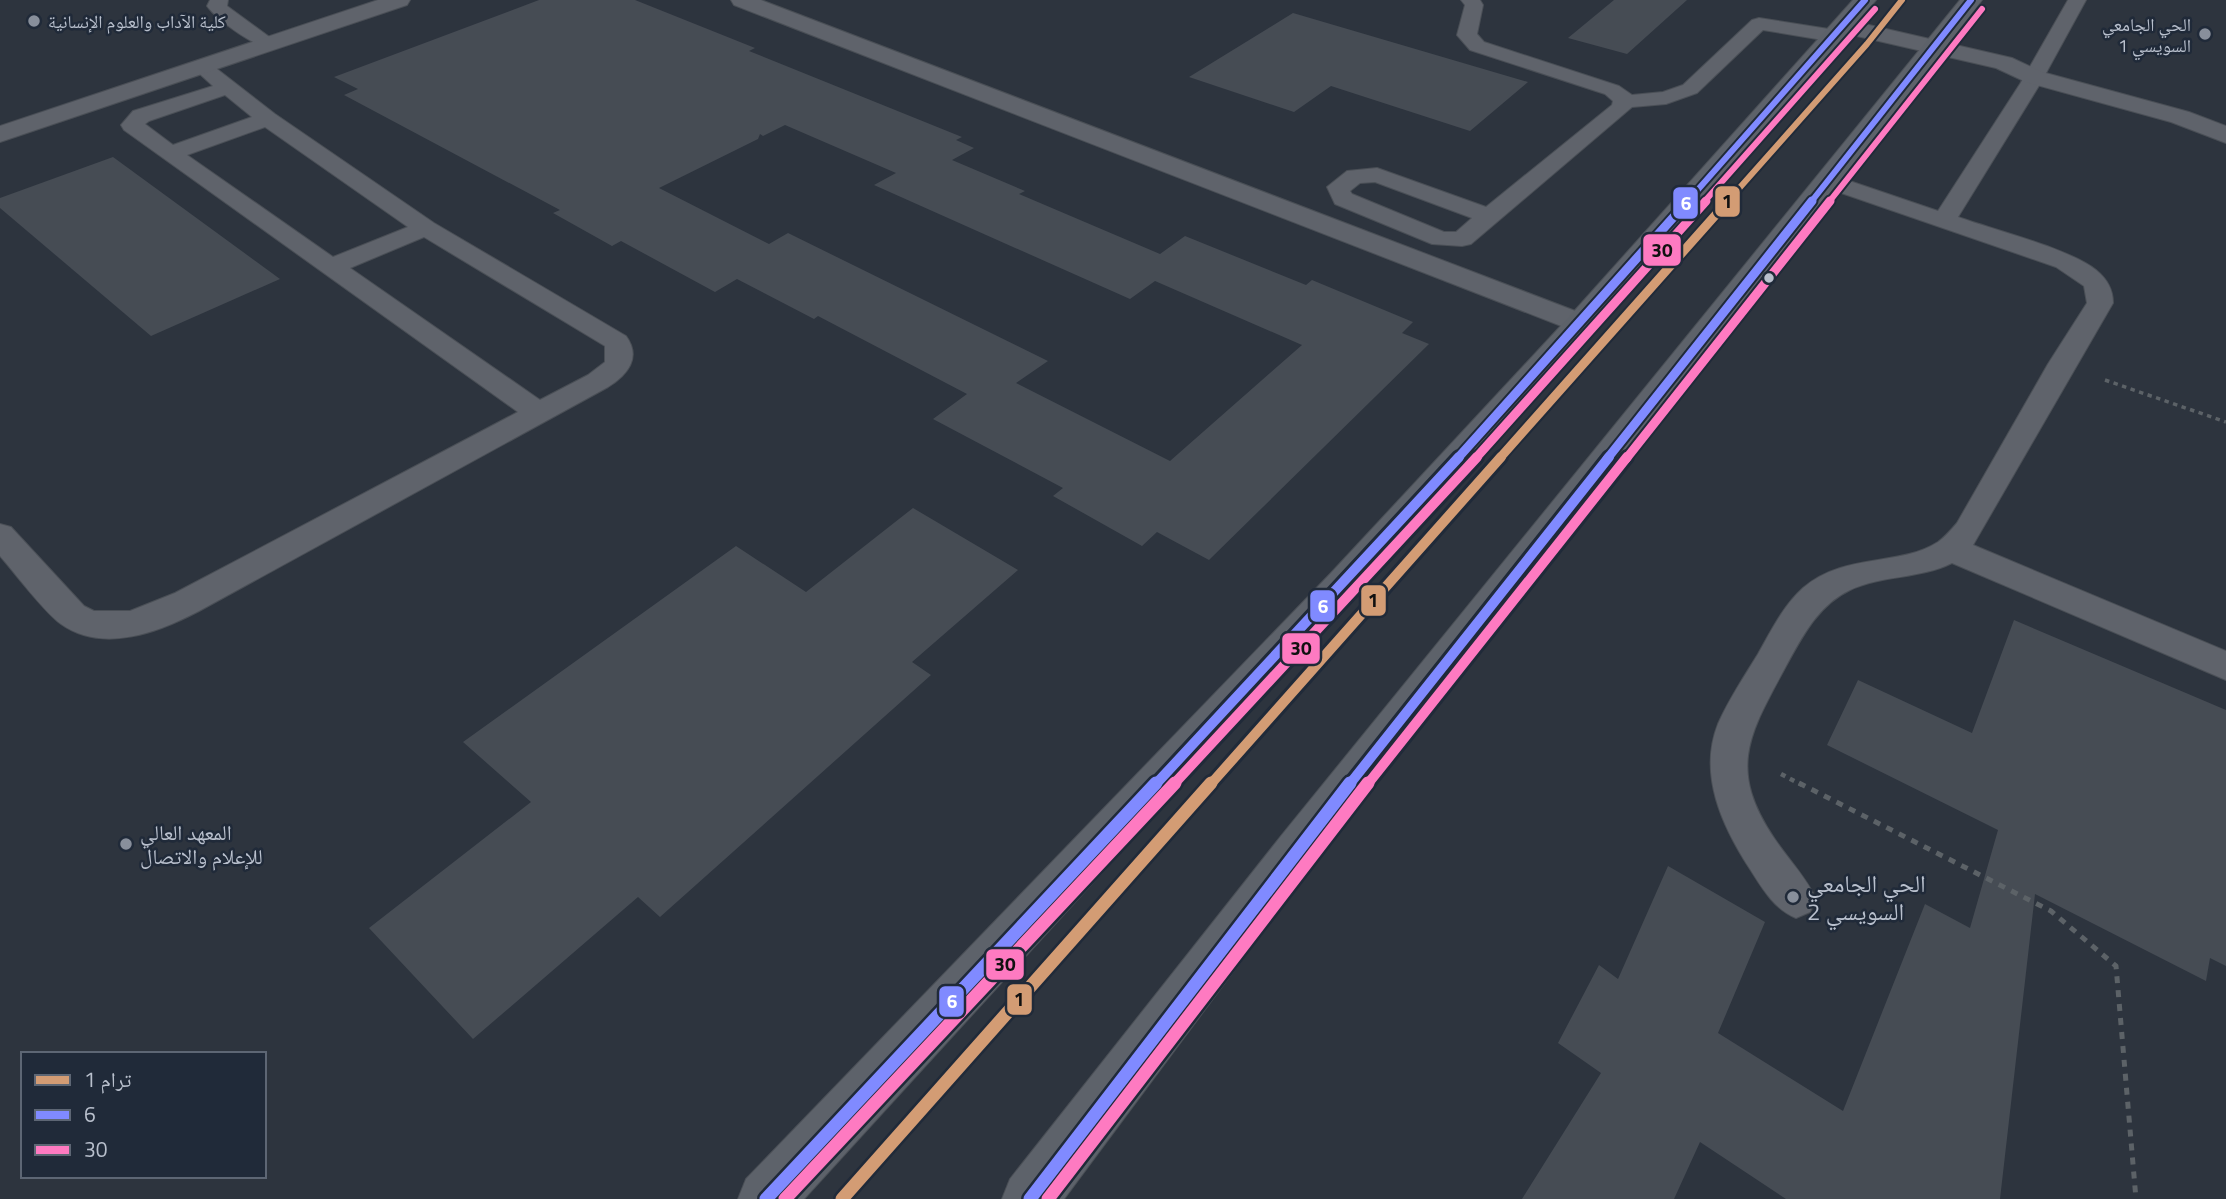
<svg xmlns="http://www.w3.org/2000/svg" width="2226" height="1199" font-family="'Titillium Web','Noto Naskh Arabic',sans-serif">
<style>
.building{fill:#464c54;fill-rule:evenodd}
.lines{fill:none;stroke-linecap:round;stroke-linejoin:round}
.lane-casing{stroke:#4a4f56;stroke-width:2}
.street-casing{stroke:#4a4f56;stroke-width:2}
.secondary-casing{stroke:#4a4f56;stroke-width:2}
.path-far2{stroke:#5c6267;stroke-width:3.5;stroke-dasharray:4.5 4.5;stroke-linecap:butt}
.path-far1{stroke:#5c6267;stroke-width:4.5;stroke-dasharray:5 5;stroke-linecap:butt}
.path{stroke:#5c6267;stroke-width:5;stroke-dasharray:7 7;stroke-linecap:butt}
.lane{fill:#5f636b;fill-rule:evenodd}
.street{fill:#5f636b;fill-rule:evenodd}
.secondary{fill:#5d626a;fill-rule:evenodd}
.bus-1-far3-casing{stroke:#202a39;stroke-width:10}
.bus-1-far2-casing{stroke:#202a39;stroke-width:13}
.bus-1-far1-casing{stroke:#202a39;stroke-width:16}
.bus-1-casing{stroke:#202a39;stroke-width:18}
.bus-2-far3-casing{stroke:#202a39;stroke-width:10}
.bus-2-far2-casing{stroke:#202a39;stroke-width:13}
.bus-2-far1-casing{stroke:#202a39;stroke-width:16}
.bus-2-casing{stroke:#202a39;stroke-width:18}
.bus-1-far3{stroke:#808aff;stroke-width:6}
.bus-1-far2{stroke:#808aff;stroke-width:9}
.bus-1-far1{stroke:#808aff;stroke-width:10}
.bus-1{stroke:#808aff;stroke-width:13}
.bus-2-far3{stroke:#fe7ac1;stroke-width:6}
.bus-2-far2{stroke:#fe7ac1;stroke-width:9}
.bus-2-far1{stroke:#fe7ac1;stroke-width:10}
.bus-2{stroke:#fe7ac1;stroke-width:13}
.tram-1-far3-casing{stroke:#202a39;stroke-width:10}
.tram-1-far2-casing{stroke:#202a39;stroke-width:13}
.tram-1-far1-casing{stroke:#202a39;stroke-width:16}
.tram-1-casing{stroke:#202a39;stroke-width:18}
.tram-1-far3{stroke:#d39c74;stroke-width:6}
.tram-1-far2{stroke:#d39c74;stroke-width:9}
.tram-1-far1{stroke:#d39c74;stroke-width:10}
.tram-1{stroke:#d39c74;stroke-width:13}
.poi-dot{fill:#888f9b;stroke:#202a39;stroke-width:2.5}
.bus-dot{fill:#b9c0cd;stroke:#202a39;stroke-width:2.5}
.labels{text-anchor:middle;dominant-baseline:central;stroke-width:5;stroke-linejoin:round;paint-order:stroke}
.far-poi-label{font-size:18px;fill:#b9c0cd;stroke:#202a39;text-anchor:start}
.poi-label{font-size:21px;fill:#b9c0cd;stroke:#202a39;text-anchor:start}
.near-poi-label{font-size:24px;fill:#b9c0cd;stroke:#202a39;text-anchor:start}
.line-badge{stroke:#202a39;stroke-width:2.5}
.badge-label{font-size:19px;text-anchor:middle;font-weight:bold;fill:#fff}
.pale-badge-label{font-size:19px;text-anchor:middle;font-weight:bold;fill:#111}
</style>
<rect width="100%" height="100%" fill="#2d343e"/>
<g class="building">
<path d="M 539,0 L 635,0 L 755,48 L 749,51 L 962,137 L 956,140 L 974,148 L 952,160 L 1025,191 L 1019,194 L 1160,254 L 1185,236 L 1306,285 L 1312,280 L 1413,322 L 1402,333 L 1429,344 L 1209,560 L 1157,532 L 1142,546 L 1053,496 L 1063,488 L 933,419 L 967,394 L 818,316 L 814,319 L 737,279 L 715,292 L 621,241 L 612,246 L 553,213 L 560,210 L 344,95 L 358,89 L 334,77 ZM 785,125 L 896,173 L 874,185 L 1130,299 L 1155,281 L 1302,345 L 1170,461 L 1016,383 L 1048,361 L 788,233 L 769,244 L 659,188 L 758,139 L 760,134 L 763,136 Z"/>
<polygon points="1614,0 1687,0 1627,54 1568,38"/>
<polygon points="1293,13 1528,82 1470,131 1331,86 1294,112 1189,77"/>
<polygon points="113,157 280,279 151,336 0,208 0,198"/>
<polygon points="913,508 1018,570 912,662 931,675 660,917 638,897 473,1039 369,928 531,802 463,742 736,546 806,592"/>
<polygon points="2014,620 2226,710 2226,966 2210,958 2206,981 2035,894 2000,1199 1786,1199 1700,1142 1674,1199 1522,1199 1601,1073 1558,1043 1599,965 1618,979 1668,866 1765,922 1718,1033 1843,1111 1925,904 1970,928 1998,830 1827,745 1858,680 1972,733"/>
</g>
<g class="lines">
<defs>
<g id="lane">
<path d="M 210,0 L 228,0 L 227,6 L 279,44 L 276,48 C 260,52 216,19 207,6 Z"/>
<path d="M 1461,0 L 1480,0 L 1483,5 L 1477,34 L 1484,42 L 1619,86 L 1632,95 L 1663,92 L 1683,85 L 1752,20 L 1759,18 L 1835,30 L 1845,36 L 1835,42 L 1763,30 L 1697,93 L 1666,104 L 1632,107 L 1471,244 L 1462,246 L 1432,244 L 1335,204 L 1327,187 L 1347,171 L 1377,168 L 1486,207 L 1612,105 L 1613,101 L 1605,94 L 1470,50 L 1457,35 L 1465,5 ZM 1375,182 L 1472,218 L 1456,232 L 1444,232 L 1352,194 L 1350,191 L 1360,183 Z"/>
<path d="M 2068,0 L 2086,0 L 2040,84 L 1958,217 C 1994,230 2068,248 2096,270 C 2107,279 2113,289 2113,303 L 1973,545 L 2226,651 L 2226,680 L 1952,563 C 1920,579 1882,575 1850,590 C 1818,605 1802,637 1786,666 C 1751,732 1726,767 1774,838 C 1788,859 1806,877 1816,899 L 1810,912 L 1796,918 C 1774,909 1762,888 1750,869 C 1722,826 1698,774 1718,724 C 1729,699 1744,677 1758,654 C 1771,631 1783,606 1803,588 C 1845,552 1899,567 1938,542 C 1945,537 1951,530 1957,523 L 2048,364 L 2087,303 L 2084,286 L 2056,267 L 1821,186 L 1818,181 L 1821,176 L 1829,174 L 1938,211 L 2020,84 Z"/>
<path d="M 201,60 L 208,62 L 275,114 L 434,223 L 626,336 C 642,358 627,375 608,387 L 199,611 C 159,632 103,654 61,624 C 44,612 15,573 0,556 L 0,524 L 11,527 L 84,606 L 94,611 L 130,611 L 175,593 L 518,412 L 124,130 L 121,125 L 133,111 L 213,86 L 191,66 L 194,62 ZM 225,95 L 252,117 L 173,145 L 145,124 L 149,121 ZM 265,127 L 408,227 L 333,257 L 187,155 ZM 424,237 L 605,346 L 605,362 L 588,375 L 540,400 L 350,268 Z"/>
</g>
<g id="street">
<polygon points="378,0 410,0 407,5 0,142 0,126"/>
<polygon points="731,0 761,0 1591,317 1595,323 1591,329 1580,332 1569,329 734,5"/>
<polygon points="1843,19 2012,58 2042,72 2189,112 2226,126 2226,143 2171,122 2026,82 1996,68 1835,31 1832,26 1835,21"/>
</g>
<g id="secondary">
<polygon points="1853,0 1876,0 1591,329 1357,593 804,1199 738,1199 746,1179 1331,573 1569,317"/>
<polygon points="1960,0 1982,0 1313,864 1064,1199 1002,1199 1010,1179 1281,836"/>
</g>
</defs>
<use href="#lane" class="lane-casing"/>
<use href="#street" class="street-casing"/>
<use href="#secondary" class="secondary-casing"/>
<polyline class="path-far2" points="2105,380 2226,422"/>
<polyline class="path-far1" points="1781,774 1802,785"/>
<polyline class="path" points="1799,783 2051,911 2116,966 2136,1199"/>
<use href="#lane" class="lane"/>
<use href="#street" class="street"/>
<use href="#secondary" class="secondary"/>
<defs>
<g id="bus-1-far3">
<polyline points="1687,202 1865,0"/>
<polyline points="1811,202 1971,0"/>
</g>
<g id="bus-1-far2">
<polyline points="1457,459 1688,201"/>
<polyline points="1607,459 1812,201"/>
</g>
<g id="bus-1-far1">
<polyline points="1155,785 1459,457"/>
<polyline points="1349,785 1609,457"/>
</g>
<g id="bus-1">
<polyline points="766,1199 1156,783"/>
<polyline points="1030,1199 1350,783"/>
</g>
<g id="bus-2-far3">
<polyline points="1704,202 1875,9"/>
<polyline points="1829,202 1982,9"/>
</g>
<g id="bus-2-far2">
<polyline points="1475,459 1706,201"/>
<polyline points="1626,459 1830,201"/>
</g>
<g id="bus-2-far1">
<polyline points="1173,785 1477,457"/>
<polyline points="1367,785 1627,457"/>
</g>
<g id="bus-2">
<polyline points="785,1199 1175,783"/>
<polyline points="1048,1199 1368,783"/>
</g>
</defs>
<use href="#bus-1-far3" class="bus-1-far3-casing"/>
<use href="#bus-1-far2" class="bus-1-far2-casing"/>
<use href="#bus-1-far1" class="bus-1-far1-casing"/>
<use href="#bus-1" class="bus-1-casing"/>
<use href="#bus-2-far3" class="bus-2-far3-casing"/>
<use href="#bus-2-far2" class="bus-2-far2-casing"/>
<use href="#bus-2-far1" class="bus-2-far1-casing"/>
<use href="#bus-2" class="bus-2-casing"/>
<use href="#bus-1-far3" class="bus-1-far3"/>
<use href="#bus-1-far2" class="bus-1-far2"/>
<use href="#bus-1-far1" class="bus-1-far1"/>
<use href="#bus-1" class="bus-1"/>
<use href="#bus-2-far3" class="bus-2-far3"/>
<use href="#bus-2-far2" class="bus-2-far2"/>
<use href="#bus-2-far1" class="bus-2-far1"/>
<use href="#bus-2" class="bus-2"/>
<defs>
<polyline id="tram-1-far3" points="1727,202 1867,44 1902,0"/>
<polyline id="tram-1-far2" points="1499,459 1728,201"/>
<polyline id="tram-1-far1" points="1210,785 1501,457"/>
<polyline id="tram-1" points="842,1199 1211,783"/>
</defs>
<use href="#tram-1-far3" class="tram-1-far3-casing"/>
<use href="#tram-1-far2" class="tram-1-far2-casing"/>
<use href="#tram-1-far1" class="tram-1-far1-casing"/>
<use href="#tram-1" class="tram-1-casing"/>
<use href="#tram-1-far3" class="tram-1-far3"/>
<use href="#tram-1-far2" class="tram-1-far2"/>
<use href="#tram-1-far1" class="tram-1-far1"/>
<use href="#tram-1" class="tram-1"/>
</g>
<g class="poi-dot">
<circle cx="34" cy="21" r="7"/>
<circle cx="2205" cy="34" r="7"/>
<circle cx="126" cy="844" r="7"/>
<circle cx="1793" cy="897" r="7"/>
</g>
<circle class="bus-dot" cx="1769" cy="278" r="6"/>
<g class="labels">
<g class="far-poi-label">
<text x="48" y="21">كلية الآداب والعلوم الإنسانية</text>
<text x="2191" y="24" text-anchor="end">الحي الجامعي<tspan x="2191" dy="21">السويسي 1</tspan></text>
</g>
<g class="poi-label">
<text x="140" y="832">المعهد العالي<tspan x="140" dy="24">للإعلام والاتصال</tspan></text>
</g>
<g class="near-poi-label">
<text x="1807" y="883">الحي الجامعي<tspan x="1807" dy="28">السويسي 2</tspan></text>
</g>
</g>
<g class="line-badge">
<rect x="1714" y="185" width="27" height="33" rx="7" fill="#d39c74"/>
<rect x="1672" y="186" width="27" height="34" rx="7" fill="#808aff"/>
<rect x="1642" y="233" width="40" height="34" rx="7" fill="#fe7ac1"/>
<rect x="1360" y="584" width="27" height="33" rx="7" fill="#d39c74"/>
<rect x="1309" y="589" width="27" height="34" rx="7" fill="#808aff"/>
<rect x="1281" y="632" width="40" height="33" rx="7" fill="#fe7ac1"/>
<rect x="985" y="948" width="40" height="33" rx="7" fill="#fe7ac1"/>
<rect x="1006" y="983" width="27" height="33" rx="7" fill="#d39c74"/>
<rect x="938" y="985" width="27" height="33" rx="7" fill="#808aff"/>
</g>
<g class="badge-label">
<text x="1686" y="210">6</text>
<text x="1323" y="613">6</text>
<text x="952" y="1008">6</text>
</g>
<g class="pale-badge-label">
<text x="1727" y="208">1</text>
<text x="1662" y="257">30</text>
<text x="1373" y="607">1</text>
<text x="1301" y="655">30</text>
<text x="1005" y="971">30</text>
<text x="1019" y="1006">1</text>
</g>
<rect x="21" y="1052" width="245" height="126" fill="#202a39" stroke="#5d6674" stroke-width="2"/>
<rect x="35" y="1075" width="35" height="10" fill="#d39c74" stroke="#5d6674" stroke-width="2"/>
<text x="84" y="1087" font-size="21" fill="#b9c0cd">ترام 1</text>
<rect x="35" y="1110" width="35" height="10" fill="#808aff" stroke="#5d6674" stroke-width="2"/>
<text x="84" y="1122" font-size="21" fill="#b9c0cd">6</text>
<rect x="35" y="1145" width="35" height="10" fill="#fe7ac1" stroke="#5d6674" stroke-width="2"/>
<text x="84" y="1157" font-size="21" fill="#b9c0cd">30</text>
</svg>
